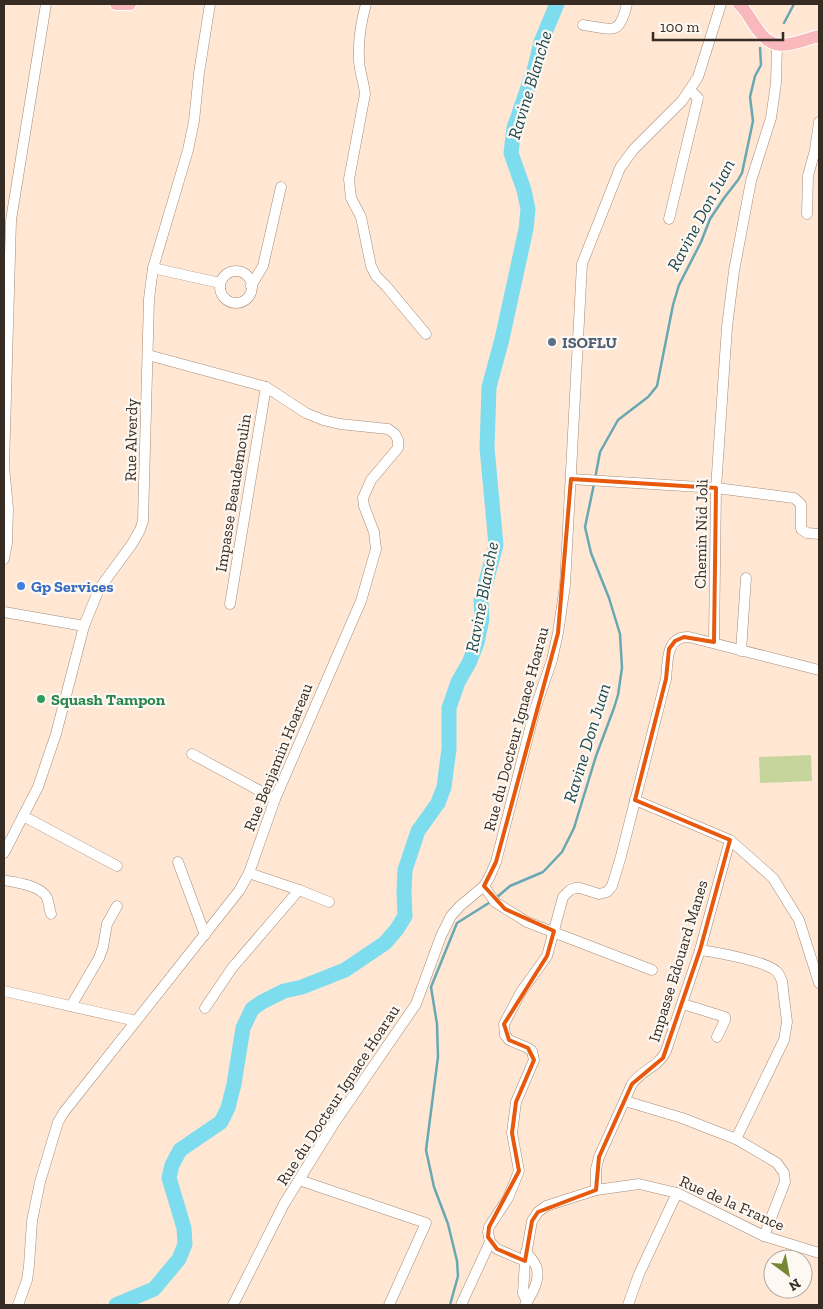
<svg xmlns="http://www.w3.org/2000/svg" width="823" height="1309" font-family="'Zilla Slab',serif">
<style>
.green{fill:#c5d59b}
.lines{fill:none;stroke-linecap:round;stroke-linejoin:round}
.stream{stroke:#68a8b2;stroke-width:2.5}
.river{stroke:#7dddef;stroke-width:15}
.minor-casing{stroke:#a68b75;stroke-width:11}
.major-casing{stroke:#fff;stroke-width:14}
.minor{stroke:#fff;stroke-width:10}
.major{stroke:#f8b8bc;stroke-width:12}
.marked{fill:none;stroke:#e8590c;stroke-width:4;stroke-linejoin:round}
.service-dot{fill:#5c6f8a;stroke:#fef8f3;stroke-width:2}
.shop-dot{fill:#3f7fe0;stroke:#fef8f3;stroke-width:2}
.leisure-dot{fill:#2e9e5b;stroke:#fef8f3;stroke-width:2}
.labels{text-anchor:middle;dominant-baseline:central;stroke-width:4.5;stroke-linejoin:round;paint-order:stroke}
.service-label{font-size:16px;font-weight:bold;fill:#4e5e75;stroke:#fef8f3;text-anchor:start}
.street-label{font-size:16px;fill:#372c23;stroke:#fef8f3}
.shop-label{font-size:16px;font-weight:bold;fill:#366cbe;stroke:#fef8f3;text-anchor:start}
.leisure-label{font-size:16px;font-weight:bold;fill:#27864d;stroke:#fef8f3;text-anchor:start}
.water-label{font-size:18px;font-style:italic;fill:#1c4850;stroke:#fef8f3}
</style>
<rect width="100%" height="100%" fill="#ffe7d4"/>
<polygon class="green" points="811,755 812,781 760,783 759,757"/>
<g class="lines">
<g class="stream">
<polyline points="784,23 794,4"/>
<polyline points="595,479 600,452 618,420 648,397 657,386 673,305 679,285 701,242 710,219 724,198 738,180 742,173 753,121 750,97 755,76 761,65 760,48"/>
<polyline points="496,898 510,886 543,872 562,852 574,828 596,756 614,708 618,695 622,668 620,634 609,598 591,553 585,527 594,484"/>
<polyline points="450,1305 458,1276 457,1261 448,1224 434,1187 426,1150 438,1057 437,1024 431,987 457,923 492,901"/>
</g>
<polyline class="river" points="116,1305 154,1289 179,1259 185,1244 184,1228 169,1178 172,1165 180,1150 221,1122 228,1108 234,1084 243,1028 252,1009 262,1002 284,991 302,987 345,970 385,943 397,929 405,916 404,892 405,870 418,831 438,803 444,787 449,749 449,708 458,682 469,663 477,643 482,619 481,600 496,545 487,448 489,387 502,339 526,229 528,209 524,190 511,153 514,128 535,67 541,42 557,4"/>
<defs>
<g id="minor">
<path d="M 366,4 C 361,22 358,40 359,59 C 359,71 364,82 365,94 L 349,179 L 351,198 L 361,217 L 371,266 L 376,276 L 386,286 L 426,334"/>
<path d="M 583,25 C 613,29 619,37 627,4"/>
<polyline points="807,214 808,176 815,150 819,122"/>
<polyline points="669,219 698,98 690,90"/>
<polyline points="153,268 220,283"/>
<circle cx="236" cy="287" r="16"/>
<polyline points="251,286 263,266 281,187"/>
<polyline points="571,479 716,488 794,498 801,504 801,529 807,533 819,534"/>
<polyline points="4,559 7,543 8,509 4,466 11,220 46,4"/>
<polyline points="230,604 266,387"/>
<polyline points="4,612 84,626"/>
<polyline points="714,642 716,488 727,327 734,271 751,181 771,118 776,83 777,45"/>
<polyline points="741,651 746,578"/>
<polyline points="192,754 275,799"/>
<polyline points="635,800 730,840 773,878 799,920 819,983"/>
<polyline points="23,816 117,866"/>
<polyline points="4,853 38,787 56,734 84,626 99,589 132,544 140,530 143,521 149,299 153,268 188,150 194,121 199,73 210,4"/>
<polyline points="178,862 205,935"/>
<polyline points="249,873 299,890 329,902"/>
<path d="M 4,880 C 16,883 41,885 47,898 C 49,902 49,909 51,914"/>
<polyline points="484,886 495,902 527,922 652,970"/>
<path d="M 700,950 C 715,952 765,961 776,971 C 779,973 780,977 782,981 L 787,1022 L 784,1040 L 736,1139"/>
<polyline points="4,991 136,1021"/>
<polyline points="683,1004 725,1017 725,1020 717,1037"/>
<polyline points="71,1006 99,958 103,947 107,924 117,906"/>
<polyline points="205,1008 232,968 299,890"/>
<polyline points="625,1101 682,1118 736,1139 777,1163 784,1173 785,1182 764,1236"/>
<polyline points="299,1180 426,1223 389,1305"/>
<path d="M 596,1190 L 596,1169 L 599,1157 L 632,1084 C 641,1070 659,1067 666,1051 L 700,950 L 730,840"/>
<path d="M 526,1252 C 529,1256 534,1261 536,1266 C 541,1278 533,1292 527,1302"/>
<path d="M 525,1261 L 497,1249 L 490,1242 L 488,1232 L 489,1227 L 508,1198 L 519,1171 L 512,1133 L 516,1102 L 534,1060 L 532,1051 L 528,1048 L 509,1040 L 505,1035 L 504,1024 L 521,992 L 547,956 L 563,897 L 570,890 L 575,888 L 580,888 L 599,894 L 607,892 L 612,886 L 621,856 L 666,679 C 668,663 665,636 689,637 L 819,670"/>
<polyline points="18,1305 27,1280 29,1266 32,1221 40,1182 58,1122 64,1112 239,891 249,873 275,799 361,601 376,549 374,532 364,506 363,498 371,480 398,448 398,440 395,434 388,429 340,424 323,420 306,413 266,387 148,355"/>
<polyline points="233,1305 284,1204 333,1125 416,1004 441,936 451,916 460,906 484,886 489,878 496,862 535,709 552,660 558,633 565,585 582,264 620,168 633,150 682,101 698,77 721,4"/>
<polyline points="461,1305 490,1242"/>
<polyline points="525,1305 527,1302 523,1293 525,1261 532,1221 538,1212 546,1206 596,1190 639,1184 677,1193 764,1236 819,1253"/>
<polyline points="628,1305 639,1274 677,1193"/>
</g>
<g id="major">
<polyline points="116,4 130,4"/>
<path d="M 739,4 C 747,11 751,21 758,30 C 775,55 794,42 819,36"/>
</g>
</defs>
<use href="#minor" class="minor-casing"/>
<use href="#major" class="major-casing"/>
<use href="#minor" class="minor"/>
<use href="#major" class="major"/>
</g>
<path class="marked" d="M 571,479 L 716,488 L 714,642 L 684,637 L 675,641 L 669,649 L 666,679 L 635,800 L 730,840 L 700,950 L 663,1058 L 632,1084 L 599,1157 L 596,1190 L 538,1212 L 532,1221 L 525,1261 L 497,1249 L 488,1237 L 489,1227 L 519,1171 L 512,1133 L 516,1102 L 534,1060 L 528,1048 L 509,1040 L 504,1024 L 547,956 L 554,931 L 505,909 L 484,886 L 496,862 L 558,633 Z"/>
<circle class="service-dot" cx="552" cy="342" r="5"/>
<circle class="shop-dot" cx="21" cy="586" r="5"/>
<circle class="leisure-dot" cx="41" cy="699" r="5"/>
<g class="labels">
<g class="service-label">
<text x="562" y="342">ISOFLU</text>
</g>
<g class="street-label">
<text transform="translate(131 440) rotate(-89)">Rue Alverdy</text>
<text transform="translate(233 493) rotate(-81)">Impasse Beaudemoulin</text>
<text transform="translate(701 534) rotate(-89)">Chemin Nid Joli</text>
<text transform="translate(516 729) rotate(-75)">Rue du Docteur Ignace Hoarau</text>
<text transform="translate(278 757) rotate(-68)">Rue Benjamin Hoareau</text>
<text transform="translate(678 961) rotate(-73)">Impasse Edouard Manes</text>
<text transform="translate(338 1095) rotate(-57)">Rue du Docteur Ignace Hoarau</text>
<text transform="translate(732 1203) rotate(24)">Rue de la France</text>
</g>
<g class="shop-label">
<text x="31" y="586">Gp Services</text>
</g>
<g class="leisure-label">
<text x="51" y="699">Squash Tampon</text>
</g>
<g class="water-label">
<text transform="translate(530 85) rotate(-73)">Ravine Blanche</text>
<text transform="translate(701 215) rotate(-62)">Ravine Don Juan</text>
<text transform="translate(482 597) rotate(-79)">Ravine Blanche</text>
<text transform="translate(587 743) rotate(-73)">Ravine Don Juan</text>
</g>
</g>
<rect width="823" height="1309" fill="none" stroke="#372c23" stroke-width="10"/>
<g transform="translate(788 1274) rotate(148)"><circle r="24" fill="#fef8f3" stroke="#aea6a0"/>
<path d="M0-4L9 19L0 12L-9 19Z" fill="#788735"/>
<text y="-8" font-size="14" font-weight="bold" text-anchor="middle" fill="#372c23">N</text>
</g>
<path d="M653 32v8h130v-8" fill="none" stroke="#372c23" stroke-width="2.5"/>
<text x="660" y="32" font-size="15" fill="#372c23" stroke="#fef8f3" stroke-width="4" paint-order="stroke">100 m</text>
</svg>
